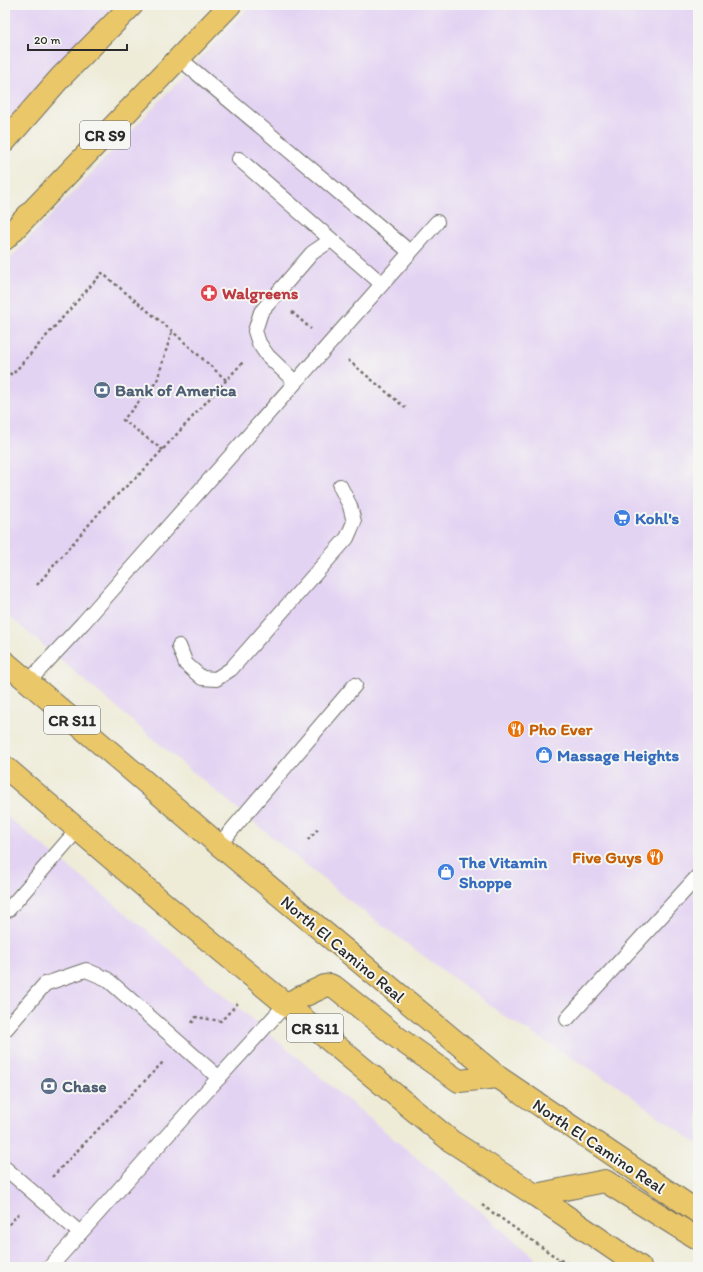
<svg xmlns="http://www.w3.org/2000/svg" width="703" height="1272" font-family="Itim,sans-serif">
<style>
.built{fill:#e3d3f3}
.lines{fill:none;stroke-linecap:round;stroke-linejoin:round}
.lane-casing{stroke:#6f6e67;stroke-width:16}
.primary-casing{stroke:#6f6e67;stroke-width:24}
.path{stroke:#6f6e67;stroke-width:2.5;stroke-dasharray:3 3;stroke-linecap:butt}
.lane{stroke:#fff;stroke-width:14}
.primary{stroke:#eac769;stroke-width:22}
.labels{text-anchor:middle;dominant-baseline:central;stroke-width:4;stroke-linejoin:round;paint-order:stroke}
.shield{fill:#f6f6f2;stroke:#686867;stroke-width:1}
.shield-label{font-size:16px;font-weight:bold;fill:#2b2b2b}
.health-label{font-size:17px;font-weight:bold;fill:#be3a42;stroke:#f6f6f2;text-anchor:start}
.service-label{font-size:17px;font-weight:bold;fill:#4e5e75;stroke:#f6f6f2;text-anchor:start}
.shop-label{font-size:17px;font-weight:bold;fill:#366cbe;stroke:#f6f6f2;text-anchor:start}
.food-label{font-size:17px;font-weight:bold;fill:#c56008;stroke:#f6f6f2;text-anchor:start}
.street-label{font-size:17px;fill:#2b2b2b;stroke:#f6f6f2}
</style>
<rect width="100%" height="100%" fill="#f6f6f2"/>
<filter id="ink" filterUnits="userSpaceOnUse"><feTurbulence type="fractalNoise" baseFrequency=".025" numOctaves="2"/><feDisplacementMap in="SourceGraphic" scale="8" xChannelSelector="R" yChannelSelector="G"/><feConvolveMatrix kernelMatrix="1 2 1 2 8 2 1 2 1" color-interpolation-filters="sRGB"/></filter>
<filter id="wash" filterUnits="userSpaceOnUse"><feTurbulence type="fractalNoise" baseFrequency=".012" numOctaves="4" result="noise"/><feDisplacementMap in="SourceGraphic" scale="16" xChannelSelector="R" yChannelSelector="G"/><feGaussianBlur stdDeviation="0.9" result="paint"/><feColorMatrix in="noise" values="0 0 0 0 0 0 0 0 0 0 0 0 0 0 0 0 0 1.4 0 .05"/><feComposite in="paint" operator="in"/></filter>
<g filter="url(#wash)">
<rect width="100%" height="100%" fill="#eeebd7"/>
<g class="built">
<polygon points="5,5 117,5 5,123"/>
<polygon points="251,5 698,5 698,1145 616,1085 504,1016 346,898 182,763 5,613 5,264"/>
<polygon points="5,815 139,924 546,1267 5,1267"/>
</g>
</g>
<g filter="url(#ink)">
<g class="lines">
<defs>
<g id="lane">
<polyline points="180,59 410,252"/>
<polyline points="239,159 382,284"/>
<polyline points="295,382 267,355 259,343 255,331 261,312 312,253 331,240"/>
<polyline points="179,646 186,664 202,678 216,679 231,669 347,538 354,522 350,506 340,486"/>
<polyline points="28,682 83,623 437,222"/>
<polyline points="219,845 355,685"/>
<polyline points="5,906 8,910 78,829"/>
<polyline points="567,1019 698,876"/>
<polyline points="5,1030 45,984 86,970 107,979 219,1078"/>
<polyline points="5,1168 80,1233"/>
<polyline points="50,1267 206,1092 286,1004"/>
</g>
<g id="primary">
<polyline points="5,141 60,78 132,5"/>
<polyline points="5,239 230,5"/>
<polyline points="5,662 219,845 498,1077 698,1212"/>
<polyline points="5,767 167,906 451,1141 535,1195 640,1267"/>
<polyline points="286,1004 325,986 330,985 336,988 398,1038 459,1081 498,1077"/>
<polyline points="535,1195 605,1181 698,1239"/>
</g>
</defs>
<use href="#lane" class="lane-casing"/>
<use href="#primary" class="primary-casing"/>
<g class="path">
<polyline points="292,312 311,329"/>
<polyline points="5,335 8,338 5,342"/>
<polyline points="348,360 408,410"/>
<polyline points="5,369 12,375 102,273 172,331 226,380"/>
<polyline points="163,450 123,420 157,381 172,331"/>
<polyline points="37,585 105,506 143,471 243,362"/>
<polyline points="308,840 318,829"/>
<polyline points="192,1023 196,1017 221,1021 238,1003"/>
<polyline points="52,1177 164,1061"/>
<polyline points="482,1205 560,1260 555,1267"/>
<polyline points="5,1229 19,1213"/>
<polyline points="560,1260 576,1267"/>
</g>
<use href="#lane" class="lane"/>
<use href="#primary" class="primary"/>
</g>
</g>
<defs>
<symbol id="pharmacy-disc" viewBox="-11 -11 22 22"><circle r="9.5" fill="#e0444e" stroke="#f6f6f2"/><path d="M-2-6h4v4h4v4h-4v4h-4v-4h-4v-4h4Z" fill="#fff"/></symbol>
<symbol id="bank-disc" viewBox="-11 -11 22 22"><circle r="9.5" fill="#5c6f8a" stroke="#f6f6f2"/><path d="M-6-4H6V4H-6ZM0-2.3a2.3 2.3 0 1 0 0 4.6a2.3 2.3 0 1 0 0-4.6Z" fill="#fff"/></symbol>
<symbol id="supermarket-disc" viewBox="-11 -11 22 22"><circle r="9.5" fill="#3f7fe0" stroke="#f6f6f2"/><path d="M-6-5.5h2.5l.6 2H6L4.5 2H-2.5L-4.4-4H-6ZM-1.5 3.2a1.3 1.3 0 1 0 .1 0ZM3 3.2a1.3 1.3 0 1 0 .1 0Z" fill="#fff"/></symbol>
<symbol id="restaurant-disc" viewBox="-11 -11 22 22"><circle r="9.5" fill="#e8710a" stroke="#f6f6f2"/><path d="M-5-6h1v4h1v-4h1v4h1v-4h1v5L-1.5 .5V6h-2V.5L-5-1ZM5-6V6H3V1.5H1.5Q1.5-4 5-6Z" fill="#fff"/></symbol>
<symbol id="shop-disc" viewBox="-11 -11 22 22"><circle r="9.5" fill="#3f7fe0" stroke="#f6f6f2"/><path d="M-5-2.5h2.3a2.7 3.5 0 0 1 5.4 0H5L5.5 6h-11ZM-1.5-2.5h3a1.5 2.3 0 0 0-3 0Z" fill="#fff"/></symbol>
</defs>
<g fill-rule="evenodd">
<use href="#pharmacy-disc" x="199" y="283" width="20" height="20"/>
<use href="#bank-disc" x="92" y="380" width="20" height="20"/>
<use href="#supermarket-disc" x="612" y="508" width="20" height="20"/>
<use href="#restaurant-disc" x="506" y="719" width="20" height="20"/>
<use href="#shop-disc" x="534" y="745" width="20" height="20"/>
<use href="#restaurant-disc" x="645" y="847" width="20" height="20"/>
<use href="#shop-disc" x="436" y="862" width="20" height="20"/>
<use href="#bank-disc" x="39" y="1076" width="20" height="20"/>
</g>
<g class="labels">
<g class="shield">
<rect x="80" y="121" width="50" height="28" rx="3"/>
<rect x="44" y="706" width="56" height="28" rx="3"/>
<rect x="287" y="1014" width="56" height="28" rx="3"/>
</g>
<g class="shield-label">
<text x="105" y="135">CR S9</text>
<text x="72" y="720">CR S11</text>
<text x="315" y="1028">CR S11</text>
</g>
<g class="health-label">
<text x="222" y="293">Walgreens</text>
</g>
<g class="service-label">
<text x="115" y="390">Bank of America</text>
<text x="62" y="1086">Chase</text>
</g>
<g class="shop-label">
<text x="635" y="518">Kohl's</text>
<text x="557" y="755">Massage Heights</text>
<text x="459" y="862">The Vitamin<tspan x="459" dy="20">Shoppe</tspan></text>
</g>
<g class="food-label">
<text x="529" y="729">Pho Ever</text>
<text x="642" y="857" text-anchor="end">Five Guys</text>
</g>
<g class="street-label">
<text transform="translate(343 949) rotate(40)">North El Camino Real</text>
<text transform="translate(599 1146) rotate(34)">North El Camino Real</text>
</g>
</g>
<rect width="703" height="1272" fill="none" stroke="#f6f6f2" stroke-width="20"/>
<path d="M28 44v6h99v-6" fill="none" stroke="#2b2b2b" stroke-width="2"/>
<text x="34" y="44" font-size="12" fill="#2b2b2b" stroke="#f6f6f2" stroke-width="3" paint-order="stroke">20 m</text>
</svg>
